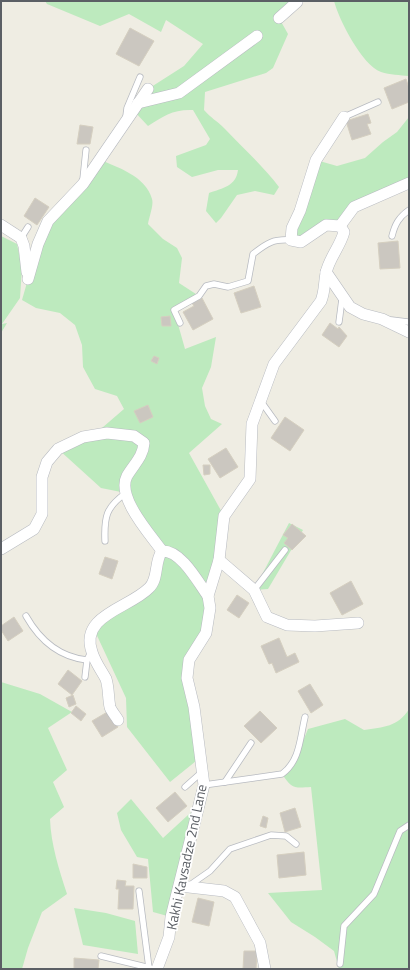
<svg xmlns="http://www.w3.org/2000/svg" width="410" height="970" font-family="'Titillium Web',sans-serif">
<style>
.green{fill:#bdeabe}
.building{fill:#cbc7c0;stroke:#d5cfc0}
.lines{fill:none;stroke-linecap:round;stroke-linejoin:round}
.service-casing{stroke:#b8bbc1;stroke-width:7}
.minor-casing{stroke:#b8bbc1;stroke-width:12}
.service{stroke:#fff;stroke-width:5.5}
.minor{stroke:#fff;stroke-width:11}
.labels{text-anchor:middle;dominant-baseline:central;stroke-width:3.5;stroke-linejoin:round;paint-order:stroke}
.street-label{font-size:14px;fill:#5b5f65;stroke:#fff}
</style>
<rect width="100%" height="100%" fill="#efede3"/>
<g class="green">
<path d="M 45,1 L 299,1 L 279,18 L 288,34 L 273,68 L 266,73 L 205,92 L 204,110 C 211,118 217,121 224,128 C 243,148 263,166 279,187 L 274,195 L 255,191 L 237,195 L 221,218 L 216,223 L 206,211 L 209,193 C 223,188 236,186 238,170 L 218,170 L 192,177 L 177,167 L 176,156 L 206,145 L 210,139 L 193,110 C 174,109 163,116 148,126 L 133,110 L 148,89 L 184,66 L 203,44 L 166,20 L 161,32 L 129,14 L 100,26 L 47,4 Z"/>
<path d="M 334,1 L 409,1 L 409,76 C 400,75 390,75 381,72 C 362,65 339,20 334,1 Z"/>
<polygon points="409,117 409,183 354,207 340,226 291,240 316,160 337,166 365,158 383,142 397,132"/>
<path d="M 98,159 C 117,167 146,176 152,199 C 154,205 149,217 148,224 L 163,239 L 177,248 L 182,258 L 179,283 L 199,296 L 174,310 L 185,349 L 216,337 L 211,367 L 202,388 L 205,406 L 211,419 L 222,424 L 189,453 L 224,516 L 206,633 L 189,660 L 201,757 L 170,782 L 127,727 L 126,698 L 93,627 L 151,587 L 162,551 L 126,493 L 101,488 L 58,449 L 95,434 L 124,409 L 117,396 L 95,389 L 83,367 L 82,345 L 75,325 L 60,313 L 36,308 L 22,300 L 38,244 Z"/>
<polygon points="1,236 17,244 22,268 20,298 2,324 7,323 1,333"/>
<polygon points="289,523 303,530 268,589 254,590"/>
<path d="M 1,682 L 40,694 L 72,712 L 48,728 L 67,770 L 53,782 L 64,807 L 50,819 C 51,845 59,869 67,894 L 42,912 L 28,948 L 22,969 L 1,969 Z"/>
<path d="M 409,709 L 409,969 L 339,969 L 334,951 L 315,937 L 291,922 L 268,893 L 322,890 L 311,787 C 294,788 292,789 282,774 L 296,758 L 308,729 L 345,719 L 364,730 C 383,727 398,727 409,709 Z"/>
<polygon points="131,799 163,838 200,804 171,917 153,912 148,859 137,857 121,830 117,813"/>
<polygon points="74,908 106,913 135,921 138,954 83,945"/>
</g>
<g class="building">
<polygon points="130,28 154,41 139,66 116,54"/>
<polygon points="406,79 409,88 409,102 392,109 384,88"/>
<polygon points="368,114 371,123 367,124 371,134 352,140 346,121"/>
<polygon points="80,125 93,127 90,144 77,144"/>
<polygon points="35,198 49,207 37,225 24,216"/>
<polygon points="398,241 400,268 380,269 378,243"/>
<polygon points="254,286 261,307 241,313 234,293"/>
<polygon points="202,298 213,319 193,330 183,312 194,306 192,303"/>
<polygon points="170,316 171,326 162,326 161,317"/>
<polygon points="330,323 338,329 339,327 347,336 339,347 322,335"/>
<polygon points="154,356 159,358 157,364 151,361"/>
<polygon points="148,405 153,417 140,423 134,411"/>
<polygon points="285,417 304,430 290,451 271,438"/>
<polygon points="226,448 238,467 220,478 208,459"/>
<polygon points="203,465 210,465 210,474 204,475"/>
<polygon points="292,524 306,536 292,550 284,543 288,538 283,535"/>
<polygon points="105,557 118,561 112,579 99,574"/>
<polygon points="351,581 363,604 342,615 330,593"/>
<polygon points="237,595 249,603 239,618 227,610"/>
<polygon points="14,617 23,631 8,641 1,630 1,626"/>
<polygon points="279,638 287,657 295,653 299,662 276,673 272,663 269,664 261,646"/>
<polygon points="68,670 82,681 72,695 58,684"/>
<polygon points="310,684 323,705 311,713 298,691"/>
<polygon points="73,695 76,704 69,707 66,698"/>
<polygon points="76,706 86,714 81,721 71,713"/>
<polygon points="109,711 118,727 102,737 92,721"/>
<polygon points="260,711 277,728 261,743 244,726"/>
<polygon points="175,792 187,806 168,822 156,808"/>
<polygon points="295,808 301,827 285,832 280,813"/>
<polygon points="263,816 268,818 266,828 260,826"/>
<polygon points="304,852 306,875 279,878 277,855"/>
<polygon points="133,864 147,867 147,878 133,878"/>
<polygon points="117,880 126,881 125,886 134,886 133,909 118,909 119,889 116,889"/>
<polygon points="198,898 214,902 209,926 192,922"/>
<polygon points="244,951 257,951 256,969 243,969"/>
<polygon points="74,958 99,960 98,969 74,969"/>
</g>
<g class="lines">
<defs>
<g id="service">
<polyline points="126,116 127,108 140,77"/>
<polyline points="344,117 378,102"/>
<polyline points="83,179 86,150"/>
<path d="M 392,236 C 395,224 399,217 409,210"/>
<polyline points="21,238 28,227"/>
<polyline points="392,320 408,322"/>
<polyline points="339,322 342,299"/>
<path d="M 180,323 L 174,310 L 199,296 L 206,286 L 214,284 L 228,287 L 248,281 L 253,254 C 267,243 273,239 291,240"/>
<polyline points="260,400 275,421"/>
<path d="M 105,541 C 104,517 106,507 126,493"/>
<polyline points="254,590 285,550"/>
<path d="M 26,616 C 39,639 59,657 87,660 L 91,652"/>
<polyline points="85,677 87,660"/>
<polyline points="225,782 251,743"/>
<path d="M 204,785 L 282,774 C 300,761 300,738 305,717"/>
<polyline points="185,787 203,771"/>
<polyline points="190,885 210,871 230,849 271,835 286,836 296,844"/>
<polyline points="139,891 149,968 146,969"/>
<polyline points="101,956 150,968"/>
<polyline points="340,964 344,926 374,894 400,831 409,825"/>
</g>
<g id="minor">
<polyline points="279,18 297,2"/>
<polyline points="138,103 179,93 257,36"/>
<polyline points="1,225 21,238 24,246 27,272"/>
<polyline points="340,226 354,207 409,183"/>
<polyline points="326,272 350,307 363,314 382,319 409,332"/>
<polyline points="28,279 38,244 48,221 83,184 148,89"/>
<path d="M 1,549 L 34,529 L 42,514 L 42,477 L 47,462 L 58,449 L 83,437 L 107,433 L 134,436 L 144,443 C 143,457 134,464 127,476 C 116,497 150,534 162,551"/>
<path d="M 162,551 C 181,550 198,582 208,596"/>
<polyline points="219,560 254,590 267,617 287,625 315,626 358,623"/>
<path d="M 118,720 C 116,716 111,711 110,707 C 108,698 109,688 106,679 C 101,670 95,662 92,652 C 79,615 130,608 149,588 C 159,579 154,562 162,551"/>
<polyline points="180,886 224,891 235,897 260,943 265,969"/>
<path d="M 157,969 L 169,937 L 171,917 L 204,785 L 194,707 L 187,678 L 189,660 L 206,633 L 210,608 L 208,596 L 219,560 L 224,516 L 250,479 L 252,424 L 274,364 L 321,301 C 325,291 324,283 326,273 C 329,258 340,247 344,232 L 340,226 L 326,225 L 301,242 L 291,240 L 292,228 L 300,211 L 316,160 L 344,117"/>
</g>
</defs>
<use href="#service" class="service-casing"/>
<use href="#minor" class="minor-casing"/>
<use href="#service" class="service"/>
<use href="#minor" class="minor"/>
</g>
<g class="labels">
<g class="street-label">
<text transform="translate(186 857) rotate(-78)">Kakhi Kavsadze 2nd Lane</text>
</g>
</g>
<rect width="410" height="970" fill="none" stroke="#5b5f65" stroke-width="4"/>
</svg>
